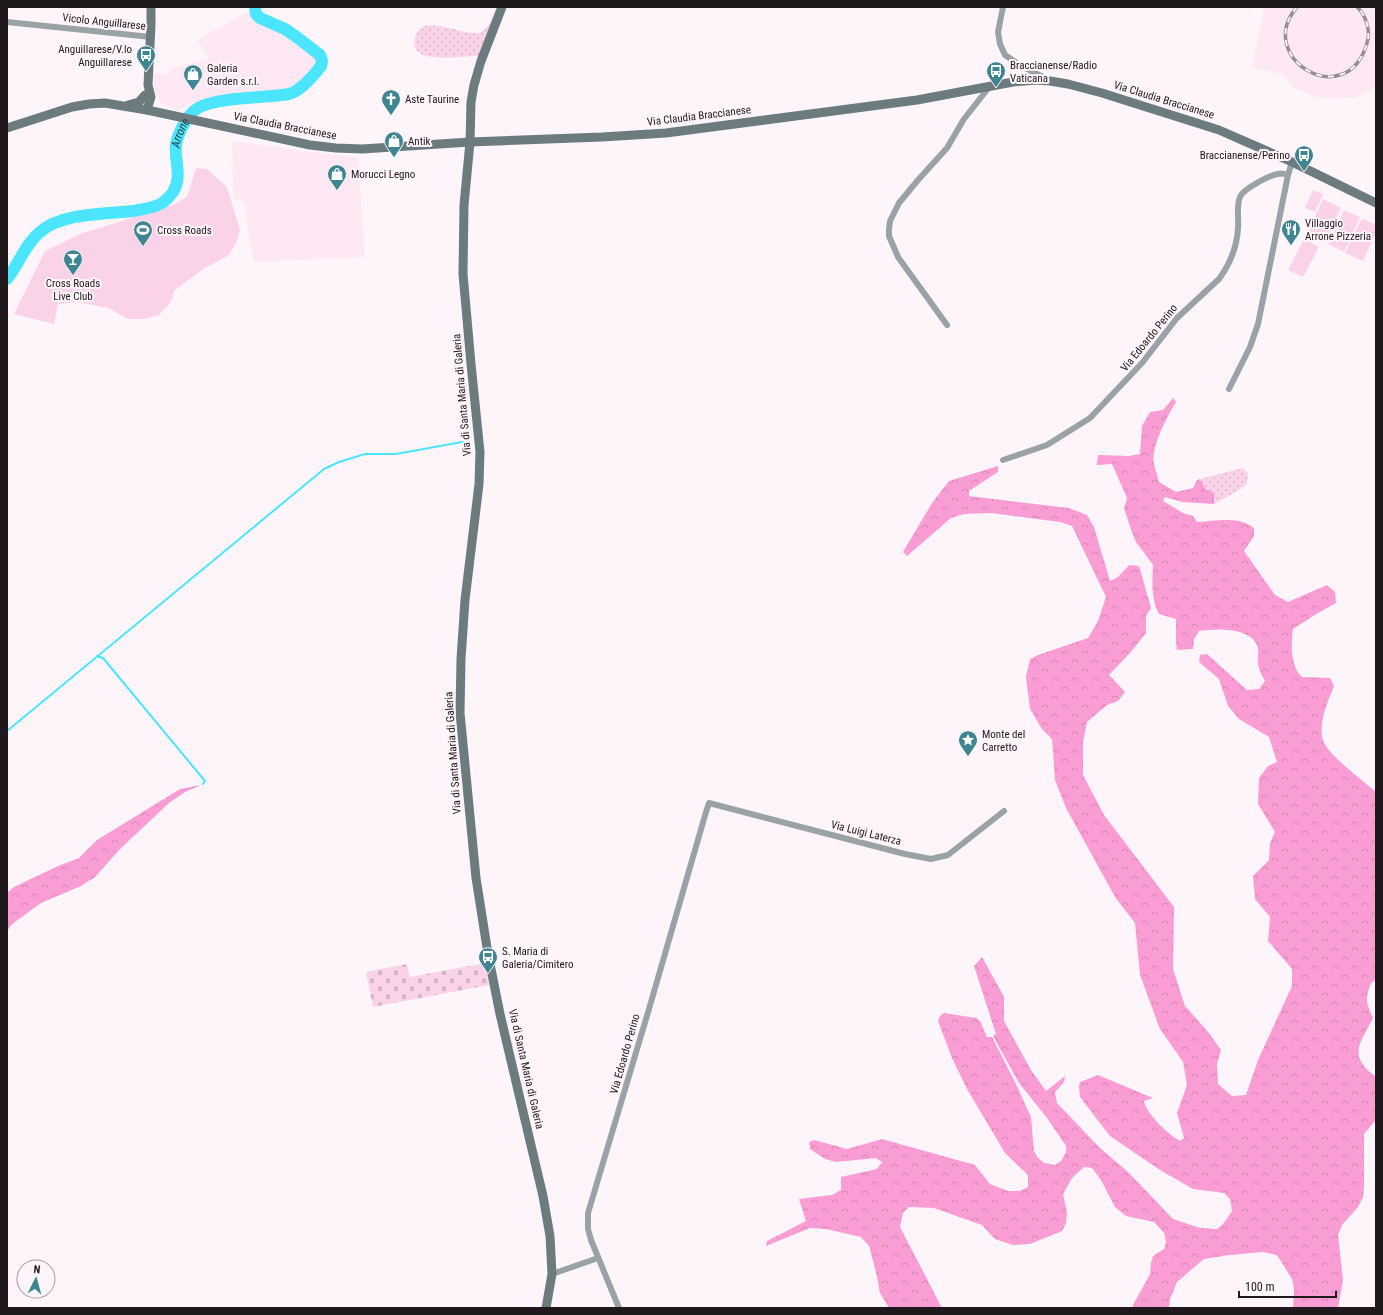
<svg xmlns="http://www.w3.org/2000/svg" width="1383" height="1315" font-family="'Roboto Condensed',sans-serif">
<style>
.built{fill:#fee8f4}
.grass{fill:url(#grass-dots)}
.forest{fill:url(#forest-crowns)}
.cemetery{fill:url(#cemetery-stones)}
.park{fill:#fad3e9}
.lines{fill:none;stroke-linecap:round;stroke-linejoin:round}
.stream{stroke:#4ce5ff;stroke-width:2}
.river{stroke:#4ce5ff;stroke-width:12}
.street{stroke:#99a3a6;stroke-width:6}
.secondary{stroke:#6c7b7e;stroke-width:9}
.rail-casing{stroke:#958d92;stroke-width:3.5}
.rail{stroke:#fef5fa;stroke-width:2;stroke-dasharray:6;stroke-linecap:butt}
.labels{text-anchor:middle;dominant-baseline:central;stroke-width:4;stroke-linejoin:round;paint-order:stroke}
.street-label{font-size:11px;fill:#1f181c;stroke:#fef5fa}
.poi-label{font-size:11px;fill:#1f181c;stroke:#fef5fa;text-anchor:start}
.water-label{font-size:12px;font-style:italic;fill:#243d42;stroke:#fef5fa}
</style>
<defs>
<pattern id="grass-dots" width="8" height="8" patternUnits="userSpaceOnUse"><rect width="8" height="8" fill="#fad3e9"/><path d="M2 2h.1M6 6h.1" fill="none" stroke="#d6b4c7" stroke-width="1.8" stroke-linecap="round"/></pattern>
<pattern id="forest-crowns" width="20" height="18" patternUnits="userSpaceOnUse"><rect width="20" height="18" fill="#fa9dd5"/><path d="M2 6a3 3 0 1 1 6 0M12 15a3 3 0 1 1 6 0" fill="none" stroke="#d686b6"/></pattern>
<pattern id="cemetery-stones" width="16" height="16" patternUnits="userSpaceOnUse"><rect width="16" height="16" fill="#fad3e9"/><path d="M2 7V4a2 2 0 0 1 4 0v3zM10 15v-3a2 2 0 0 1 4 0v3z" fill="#d6b4c7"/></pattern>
</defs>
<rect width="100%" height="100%" fill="#fef5fa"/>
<g class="built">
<polygon points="1264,7 1376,7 1376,87 1355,98 1335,99 1315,97 1294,88 1282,74 1252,68"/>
<polygon points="251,10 256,18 287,32 320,62 305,80 290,89 195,102 181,109 177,110 162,104 159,101 154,88 153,74 170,75 169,69 209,58 197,40"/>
<polygon points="232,141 320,153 358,157 365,257 254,262 243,201 233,199"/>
</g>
<g class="grass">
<path d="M 497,7 L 499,7 L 478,56 C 464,56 419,63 415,47 C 414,43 414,39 416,35 C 424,12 468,39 481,32 C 490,28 493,15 497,7 Z"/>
<polygon points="1243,468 1248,474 1247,484 1236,492 1214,504 1215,499 1206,490 1200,479"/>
</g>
<g class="forest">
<path d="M 1173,398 L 1176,402 C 1167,417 1151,446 1154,464 C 1155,470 1158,476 1159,482 L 1176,492 L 1193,488 L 1197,480 L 1200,479 L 1206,490 L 1211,491 L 1214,494 L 1214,504 L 1182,502 L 1165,497 L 1163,501 L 1183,513 L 1193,516 L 1197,522 C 1217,521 1238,516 1254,528 L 1254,536 L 1244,551 L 1275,595 L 1288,602 L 1327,585 L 1335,592 L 1336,603 L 1318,613 L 1293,629 C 1291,645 1290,666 1302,677 L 1330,678 L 1334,686 C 1328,701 1318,723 1323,740 C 1328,756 1363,780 1376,792 L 1376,980 L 1371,983 C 1365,999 1366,1003 1373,1018 C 1360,1044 1347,1055 1376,1077 L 1376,1120 L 1364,1134 L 1364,1186 L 1363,1197 L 1358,1207 L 1342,1225 L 1338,1235 L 1343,1280 L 1338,1308 L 1293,1308 L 1294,1289 L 1292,1279 L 1277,1255 L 1263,1252 L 1229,1255 L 1204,1259 L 1177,1282 L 1170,1299 L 1169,1308 L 1133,1308 L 1133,1305 L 1150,1274 L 1151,1263 L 1153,1256 L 1164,1249 L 1166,1242 L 1164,1233 L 1154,1222 L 1126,1216 L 1115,1207 L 1101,1180 L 1092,1168 L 1084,1167 L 1072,1178 L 1063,1194 L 1067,1213 L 1066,1223 L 1062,1231 L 1030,1244 L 1013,1245 L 995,1239 L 982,1225 L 934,1208 L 909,1207 L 903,1213 L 900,1227 L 942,1308 L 889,1308 L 880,1293 L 876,1272 L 869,1246 L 861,1237 L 826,1229 L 810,1228 L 766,1246 L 767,1241 L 806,1221 L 799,1199 L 832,1195 L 841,1190 L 841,1177 L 877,1169 L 882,1162 L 876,1158 L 836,1162 L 825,1159 L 810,1149 L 809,1142 L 814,1140 L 847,1149 L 882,1139 L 975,1165 L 990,1184 L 1008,1191 L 1020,1191 L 1028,1187 L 1028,1175 L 1005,1153 L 967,1089 L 952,1058 L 938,1021 L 940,1016 L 944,1013 L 976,1018 L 980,1021 L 987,1037 L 992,1037 L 1016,1084 L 1031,1117 L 1034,1151 L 1038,1158 L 1044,1163 L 1055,1165 L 1061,1161 L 1066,1152 L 1066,1146 L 1047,1118 L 1019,1083 L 993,1036 L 996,1034 L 974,966 L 982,957 L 1004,997 L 1004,1021 L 1031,1070 L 1046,1091 L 1065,1076 L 1064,1082 L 1055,1092 L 1057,1103 L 1100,1148 L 1128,1172 L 1173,1219 L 1200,1228 L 1217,1229 L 1223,1224 L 1232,1211 L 1230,1199 L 1224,1193 L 1193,1189 L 1160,1170 L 1110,1136 L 1080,1097 L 1079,1086 L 1080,1082 L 1098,1075 L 1153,1098 L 1144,1101 C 1147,1115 1168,1134 1180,1141 L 1184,1138 L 1177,1113 L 1187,1085 L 1183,1062 L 1160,1029 L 1140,975 L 1135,923 L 1115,897 L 1066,808 L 1055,780 L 1052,739 L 1042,729 L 1030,709 L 1026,677 L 1030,659 L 1038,655 L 1088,638 L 1098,621 L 1106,597 L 1072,526 L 1060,522 L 991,513 L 964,514 L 951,518 L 907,556 L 903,552 L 932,503 L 949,481 L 998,466 L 998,472 L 969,491 L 969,496 L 1069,508 L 1087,515 L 1094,527 L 1110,581 L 1118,577 L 1129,565 L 1139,566 L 1151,608 L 1146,616 L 1146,633 L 1130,653 L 1109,675 L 1125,692 L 1118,701 L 1107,705 L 1087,722 L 1083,742 L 1083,775 L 1104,815 L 1174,907 L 1173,969 L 1185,1006 L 1209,1033 L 1221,1050 L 1217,1064 L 1218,1084 L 1232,1096 L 1246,1095 L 1258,1060 L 1292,986 L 1292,969 L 1268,941 L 1270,917 L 1255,899 L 1253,876 L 1269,860 L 1270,843 L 1275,832 L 1258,804 L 1259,778 L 1268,766 L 1277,762 L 1269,737 L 1239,719 L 1228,706 L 1219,679 L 1199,662 L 1200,655 L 1207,654 L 1247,690 L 1259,689 L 1265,681 C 1262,676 1259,670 1258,664 C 1257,659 1259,653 1258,648 C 1253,627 1216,628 1199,631 L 1194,639 L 1193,649 L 1177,650 L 1176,641 L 1176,619 L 1159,614 C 1151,599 1152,581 1153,565 L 1136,542 L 1133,535 L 1124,509 L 1127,498 L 1112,464 L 1097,465 L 1098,455 L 1129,456 L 1140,454 L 1142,426 L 1150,412 L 1163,410 Z"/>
<polygon points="201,785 185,792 169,803 120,849 95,877 81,886 41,903 11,925 7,931 7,893 14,887 58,866 79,858 97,840 180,789"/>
</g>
<polygon class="cemetery" points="485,963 489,985 373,1007 366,972 407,964 410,977"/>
<g class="park">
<polygon points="196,168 207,169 227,187 240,230 236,243 229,255 203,269 174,291 172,299 169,304 159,315 144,319 128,319 108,308 78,302 58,304 54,324 14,314 45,251 80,234 175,204 187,197"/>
<polygon points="1313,190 1323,194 1315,212 1305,208"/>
<polygon points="1323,199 1341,208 1325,243 1307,234"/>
<polygon points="1344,210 1360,217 1344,252 1328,244"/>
<polygon points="1362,218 1376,225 1376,233 1363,261 1345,253"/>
<polygon points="1304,239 1319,247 1303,277 1288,270"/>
</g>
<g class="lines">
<g class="stream">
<polyline points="97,656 103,658 205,781 203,784"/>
<polyline points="7,731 324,469 339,462 365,454 396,454 462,442 466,443"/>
</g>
<path class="river" id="s1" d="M 7,279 C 19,264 25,244 40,232 C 61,213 105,214 133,211 C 143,209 154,208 162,203 C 167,200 170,196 173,192 C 183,175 174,162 176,145 C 177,137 181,129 185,122 C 189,115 194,109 202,106 C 225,97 263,98 289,94 C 301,91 314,75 321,66 L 322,61 L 320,55 L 298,38 L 285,29 L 260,18 L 256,14 L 255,7"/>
<g class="street">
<polyline points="1003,7 998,32 1000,44 1005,55 1021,66 1047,79"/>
<polyline points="7,22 151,37"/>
<polyline points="947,325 898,257 889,236 889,229 890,221 899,203 918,180 947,148 964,119 990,86"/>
<polyline points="1229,389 1250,347 1258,324 1288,175"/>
<path d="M 1003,460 L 1047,445 L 1090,418 L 1142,363 L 1177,318 L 1219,279 C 1230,264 1237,246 1238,228 C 1239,219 1236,206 1240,197 C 1243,189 1270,175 1278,174 C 1281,173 1285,174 1288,175 L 1292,162"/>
<polyline points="552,1274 598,1258"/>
<polyline points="619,1308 591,1240 588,1229 588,1213 649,1009 706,812 709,803 905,854 931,859 948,855 1004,811"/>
</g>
<g class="secondary">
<polyline points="502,7 481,61 474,85 471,102 470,142 464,205 463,274 471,364 480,452 479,484 465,600 461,659 460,713 476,878 488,954 500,1014 543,1196 550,1236 552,1274 546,1308"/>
<polyline points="128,105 139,102 145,95"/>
<polyline points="147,110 151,97 148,85 151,25 151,7"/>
<polyline points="7,128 72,107 89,104 105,103 147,110 310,145 336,148 362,149 470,142 602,137 666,133 917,100 1013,82 1036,80 1050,81 1068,84 1102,93 1219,130 1292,162 1376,203"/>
</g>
<defs>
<path id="rail" d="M 1297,7 C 1253,58 1347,114 1367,43 C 1371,31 1366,15 1357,7"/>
</defs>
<use href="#rail" class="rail-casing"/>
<use href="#rail" class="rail"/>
</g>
<defs>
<symbol id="bus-pin" viewBox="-11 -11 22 30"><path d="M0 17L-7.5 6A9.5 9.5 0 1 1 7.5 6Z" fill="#408592" stroke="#fef5fa"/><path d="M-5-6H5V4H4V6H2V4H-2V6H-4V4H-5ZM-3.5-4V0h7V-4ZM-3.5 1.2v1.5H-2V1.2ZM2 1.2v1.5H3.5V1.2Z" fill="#fff"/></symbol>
<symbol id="shop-pin" viewBox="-11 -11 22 30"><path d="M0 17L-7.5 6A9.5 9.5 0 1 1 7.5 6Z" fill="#408592" stroke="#fef5fa"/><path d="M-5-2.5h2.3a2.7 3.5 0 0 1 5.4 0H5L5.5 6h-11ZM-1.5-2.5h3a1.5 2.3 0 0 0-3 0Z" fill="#fff"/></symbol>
<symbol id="church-pin" viewBox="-11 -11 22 30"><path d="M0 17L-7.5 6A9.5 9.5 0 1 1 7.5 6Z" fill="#408592" stroke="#fef5fa"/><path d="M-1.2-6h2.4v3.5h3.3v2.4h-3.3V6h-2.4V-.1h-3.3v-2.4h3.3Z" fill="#fff"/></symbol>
<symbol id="restaurant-pin" viewBox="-11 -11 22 30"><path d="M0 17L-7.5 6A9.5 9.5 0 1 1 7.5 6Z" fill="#408592" stroke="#fef5fa"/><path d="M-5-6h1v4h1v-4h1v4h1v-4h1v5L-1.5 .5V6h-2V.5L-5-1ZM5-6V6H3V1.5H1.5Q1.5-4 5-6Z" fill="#fff"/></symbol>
<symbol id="stadium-pin" viewBox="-11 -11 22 30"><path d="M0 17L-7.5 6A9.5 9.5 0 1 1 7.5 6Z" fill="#408592" stroke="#fef5fa"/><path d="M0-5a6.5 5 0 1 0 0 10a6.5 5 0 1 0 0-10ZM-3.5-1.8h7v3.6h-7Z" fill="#fff"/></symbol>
<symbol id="bar-pin" viewBox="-11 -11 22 30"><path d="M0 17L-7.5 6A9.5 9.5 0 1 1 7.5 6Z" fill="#408592" stroke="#fef5fa"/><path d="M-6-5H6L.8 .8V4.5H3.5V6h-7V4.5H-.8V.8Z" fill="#fff"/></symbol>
<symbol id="sight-pin" viewBox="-11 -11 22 30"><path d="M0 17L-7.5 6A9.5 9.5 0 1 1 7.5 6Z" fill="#408592" stroke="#fef5fa"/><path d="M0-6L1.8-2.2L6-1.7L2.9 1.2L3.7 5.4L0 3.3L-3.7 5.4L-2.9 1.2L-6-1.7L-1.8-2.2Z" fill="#fff"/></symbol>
</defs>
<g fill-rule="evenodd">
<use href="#bus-pin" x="135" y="44" width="22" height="30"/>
<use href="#bus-pin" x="985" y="60" width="22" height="30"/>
<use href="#shop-pin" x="182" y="63" width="22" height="30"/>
<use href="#church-pin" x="380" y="88" width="22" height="30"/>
<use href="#shop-pin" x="383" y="130" width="22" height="30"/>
<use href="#bus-pin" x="1293" y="144" width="22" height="30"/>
<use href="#shop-pin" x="326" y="163" width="22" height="30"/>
<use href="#restaurant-pin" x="1280" y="218" width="22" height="30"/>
<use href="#stadium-pin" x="132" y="219" width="22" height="30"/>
<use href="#bar-pin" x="62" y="248" width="22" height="30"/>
<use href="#sight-pin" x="957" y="729" width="22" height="30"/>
<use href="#bus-pin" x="477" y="946" width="22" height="30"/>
</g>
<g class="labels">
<g class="street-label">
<text transform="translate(104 22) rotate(6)">Vicolo Anguillarese</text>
<text transform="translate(1164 100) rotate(17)">Via Claudia Braccianese</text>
<text transform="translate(699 116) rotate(-7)">Via Claudia Braccianese</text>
<text transform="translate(285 126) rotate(11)">Via Claudia Braccianese</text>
<text transform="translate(1149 338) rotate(-51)">Via Edoardo Perino</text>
<text transform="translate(462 395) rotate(-95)">Via di Santa Maria di Galeria</text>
<text transform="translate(453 753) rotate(-94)">Via di Santa Maria di Galeria</text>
<text transform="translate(866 833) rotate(14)">Via Luigi Laterza</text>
<text transform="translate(625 1054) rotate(-74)">Via Edoardo Perino</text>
<text transform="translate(526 1069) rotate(77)">Via di Santa Maria di Galeria</text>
</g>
<g class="poi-label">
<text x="132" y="49" text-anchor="end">Anguillarese/V.lo<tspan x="132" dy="13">Anguillarese</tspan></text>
<text x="1010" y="65">Braccianense/Radio<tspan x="1010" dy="13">Vaticana</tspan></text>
<text x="207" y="68">Galeria<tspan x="207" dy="13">Garden s.r.l.</tspan></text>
<text x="405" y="99">Aste Taurine</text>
<text x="408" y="141">Antik</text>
<text x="1290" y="155" text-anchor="end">Braccianense/Perino</text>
<text x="351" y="174">Morucci Legno</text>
<text x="1305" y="223">Villaggio<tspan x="1305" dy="13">Arrone Pizzeria</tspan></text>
<text x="157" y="230">Cross Roads</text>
<text x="73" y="283" text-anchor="middle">Cross Roads<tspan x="73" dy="13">Live Club</tspan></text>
<text x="982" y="734">Monte del<tspan x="982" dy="13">Carretto</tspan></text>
<text x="502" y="951">S. Maria di<tspan x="502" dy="13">Galeria/Cimitero</tspan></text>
</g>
<g class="water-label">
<text stroke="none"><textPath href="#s1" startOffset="261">Arrone</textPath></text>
</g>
</g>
<rect width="1383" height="1315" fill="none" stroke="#1f181c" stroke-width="16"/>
<g transform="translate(36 1279) rotate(6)"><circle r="19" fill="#fef5fa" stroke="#a59da1"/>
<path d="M0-3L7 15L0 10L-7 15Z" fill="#408592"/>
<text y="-6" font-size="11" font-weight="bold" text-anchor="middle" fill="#1f181c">N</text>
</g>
<path d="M1239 1291v6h97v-6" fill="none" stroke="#1f181c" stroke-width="2"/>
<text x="1245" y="1291" font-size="12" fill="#1f181c" stroke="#fef5fa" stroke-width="3" paint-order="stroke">100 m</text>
</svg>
